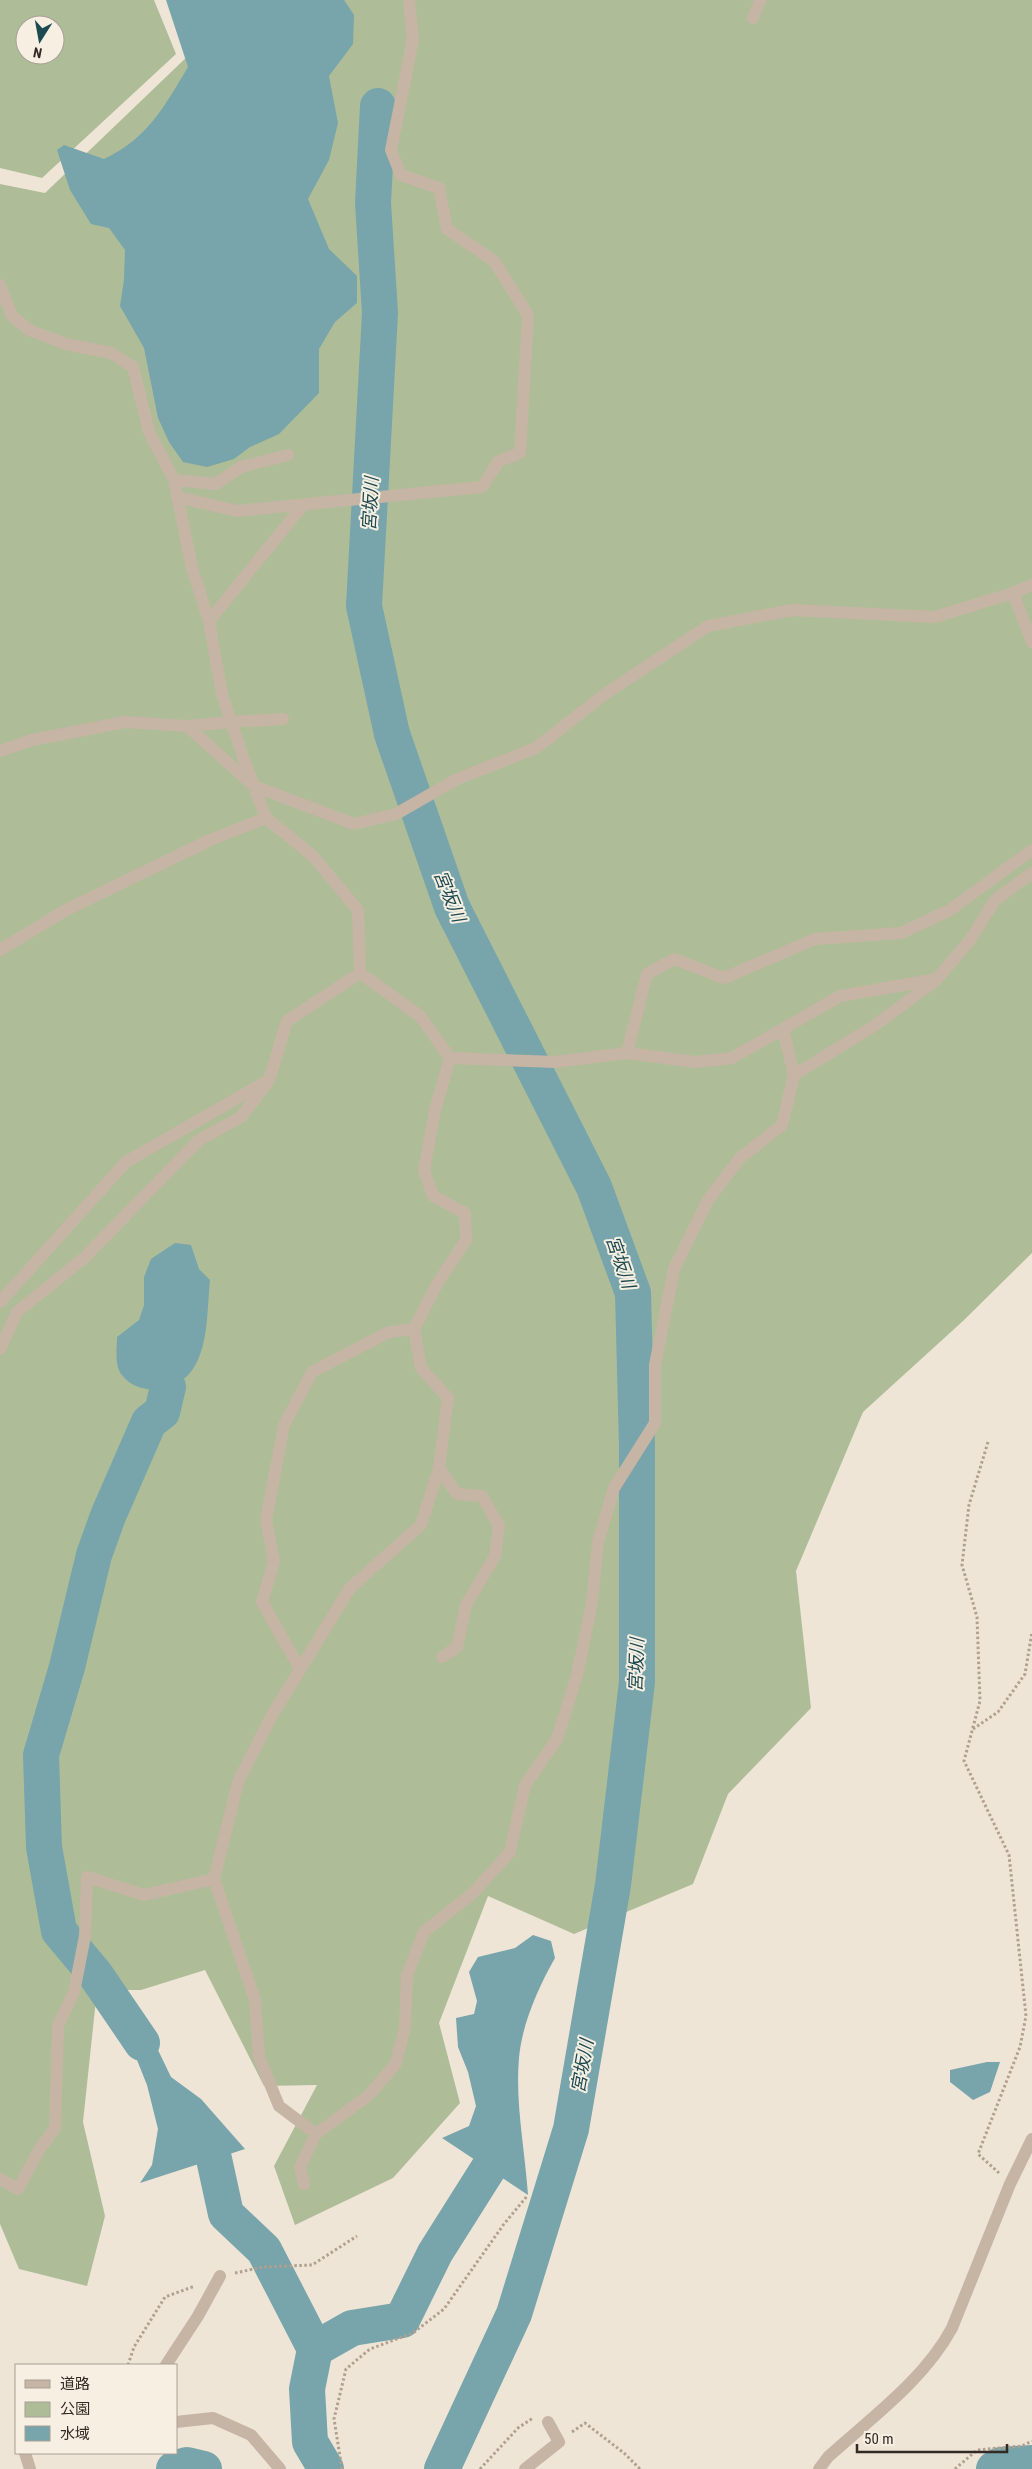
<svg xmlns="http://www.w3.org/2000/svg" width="1032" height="2469" font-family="'Roboto Condensed','Noto Sans JP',sans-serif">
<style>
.green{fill:#aebd98;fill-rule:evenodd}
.water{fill:#77a5ab}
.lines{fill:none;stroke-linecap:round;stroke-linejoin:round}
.river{stroke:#77a5ab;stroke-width:36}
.path{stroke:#b2a08e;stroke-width:3;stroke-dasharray:2.5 2.5;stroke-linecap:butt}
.minor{stroke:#c6b5a4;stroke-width:12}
.labels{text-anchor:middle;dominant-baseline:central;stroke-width:4;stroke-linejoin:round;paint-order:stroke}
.water-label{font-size:18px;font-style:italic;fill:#1d4a51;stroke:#f7efe2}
</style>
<rect width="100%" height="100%" fill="#efe5d7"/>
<g class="green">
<path d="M 0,0 L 154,0 L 176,54 L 42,178 L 0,168 ZM 25,25 L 55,25 L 55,55 L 25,55 Z"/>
<polygon points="171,0 1032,0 1032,1253 963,1321 863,1412 796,1571 811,1708 728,1794 693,1884 574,1934 488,1896 439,2023 460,2103 393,2178 295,2225 274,2166 317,2085 264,2086 205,1970 141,1990 97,1990 83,2122 105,2216 87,2286 19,2269 0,2224 0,184 45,193 192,52"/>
</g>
<g class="water">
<path d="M 166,0 L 344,0 L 354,15 L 353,44 L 329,76 L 338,123 L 329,160 L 308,199 L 329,249 L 357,276 L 357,303 L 335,322 L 319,349 L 319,393 L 279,434 L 250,447 L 234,459 L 207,467 L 183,462 L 169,442 L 158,418 L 144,348 L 120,306 L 124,280 L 125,250 L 109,228 L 91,224 L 70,190 L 57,150 L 64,145 L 104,159 C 148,138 164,107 188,67 Z"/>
<path d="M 175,1243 L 191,1245 L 199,1269 L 210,1280 C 207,1308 209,1350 190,1373 C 173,1393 138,1396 122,1375 C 114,1366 117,1348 117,1337 L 139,1320 L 144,1305 L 144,1277 L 151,1259 Z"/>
<path d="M 533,1935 L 551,1941 L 555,1958 C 538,1988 522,2024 519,2058 C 515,2103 525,2150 528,2195 L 442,2138 L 469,2126 L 476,2106 L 468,2072 L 458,2047 L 456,2018 L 474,2014 L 477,2001 L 469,1972 L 478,1957 L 515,1948 Z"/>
<polygon points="142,2043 157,2048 171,2077 201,2099 245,2149 140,2183 152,2165 158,2129 147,2085 133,2050"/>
<polygon points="987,2062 1000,2062 990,2092 973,2100 950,2082 950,2070"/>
</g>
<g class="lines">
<g class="river">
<polyline points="378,106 373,203 380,313 364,606 392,734 452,907 594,1187 633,1293 637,1447 637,1682 613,1885 571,2129 514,2314 442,2469"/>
<polyline points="142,2043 95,1974 59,1931 44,1847 41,1755 67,1667 94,1555 108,1516 149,1422 162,1412 168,1387"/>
<polyline points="214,2159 226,2214 264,2250 315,2349 307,2389 310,2442 326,2469"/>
<polyline points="315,2349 352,2328 402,2320 435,2253 488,2169"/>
<polyline points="174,2469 187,2465 204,2469"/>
<polyline points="994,2469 1000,2465 1032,2463"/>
</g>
<g class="path">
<polyline points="988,1442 969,1505 962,1565 977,1617 980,1701 964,1761 1009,1855 1026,2016 1020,2047 978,2154 999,2173"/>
<polyline points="973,1729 998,1712 1025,1674 1032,1632"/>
<polyline points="235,2273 263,2267 312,2265 357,2236"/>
<polyline points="128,2365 134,2347 165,2297 195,2286"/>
<polyline points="572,2432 585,2423 624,2453 640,2469"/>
<polyline points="342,2469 334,2419 346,2369 370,2349 413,2333 444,2309 504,2224 528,2195"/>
<polyline points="480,2469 518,2428 533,2418"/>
<polyline points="955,2469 977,2450 1022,2446 1032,2441"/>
</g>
<g class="minor">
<polyline points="753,18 760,0"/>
<polyline points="0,285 12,316 29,330 66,344 111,353 133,367 149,432 174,480 192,568 209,621 222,694 243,757 266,818 312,855 358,910 360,973 420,1016 450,1058 435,1110 424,1170 433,1196 465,1213 466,1240 437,1284 414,1329 421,1368 448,1398 439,1468 421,1525 350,1588 271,1717 238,1782 214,1879 255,2000 259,2057 279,2106 316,2134 368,2096 395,2065 405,2028 407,1975 424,1932 473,1893 510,1852 525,1785 557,1739 577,1675 592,1603 598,1542 614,1488 655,1423 655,1365 674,1269 708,1200 740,1158 782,1125 794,1075 783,1029 840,996 937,979 970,940 995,900 1032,873"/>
<polyline points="174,480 216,484 241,467 288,455"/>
<polyline points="177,497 237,511 482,487 499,461 520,453 528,315 494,261 447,229 439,188 401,175 391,150 413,39 409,0"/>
<polyline points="1032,585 1013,593 1032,642"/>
<polyline points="209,621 303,505"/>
<polyline points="283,719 231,722 187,726 254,786 354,824 396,814 457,779 536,748 605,694 708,626 792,610 935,617 1013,593"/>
<polyline points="0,751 32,740 125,722 187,726"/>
<polyline points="0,950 66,910 210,840 266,818"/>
<polyline points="783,1029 732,1058 695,1062 627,1053 647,974 674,959 724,978 815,939 901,933 950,910 1032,850"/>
<polyline points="450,1058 555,1062 627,1053"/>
<polyline points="794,1075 874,1026 935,981"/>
<polyline points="0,1302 126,1162 269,1080 287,1021 360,973"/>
<polyline points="0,1349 17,1312 84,1258 199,1140 241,1117 267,1083"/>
<polyline points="439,1468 457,1494 482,1496 499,1526 495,1556 466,1605 457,1647 442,1657"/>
<polyline points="300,1669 262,1602 274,1561 266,1520 284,1425 312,1372 389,1332 414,1329"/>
<polyline points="0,2179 18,2189 39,2150 55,2128 58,2026 74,1992 85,1936 87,1877 144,1895 214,1879"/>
<polyline points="304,2184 300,2167 316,2134"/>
<polyline points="166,2365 198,2316 220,2276"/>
<polyline points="176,2422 213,2418 251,2435 280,2469"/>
<polyline points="25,2453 30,2469"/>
<polyline points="525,2469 559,2442 548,2422"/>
<path d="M 819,2469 L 828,2457 C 871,2418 924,2380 952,2328 L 1010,2184 L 1032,2139"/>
</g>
</g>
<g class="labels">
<g class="water-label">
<text transform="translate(370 504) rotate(-87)">宮坂川</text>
<text transform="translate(450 896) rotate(68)">宮坂川</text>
<text transform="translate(621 1262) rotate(71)">宮坂川</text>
<text transform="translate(636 1665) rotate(-88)">宮坂川</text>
<text transform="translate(582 2066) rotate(-80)">宮坂川</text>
</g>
</g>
<rect x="15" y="2364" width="162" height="90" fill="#f7efe2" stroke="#a8a096"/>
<rect x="25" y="2380" width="25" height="8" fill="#c6b5a4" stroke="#a8a096"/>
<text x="60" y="2389" font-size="15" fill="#322a25">道路</text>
<rect x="25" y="2402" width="25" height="15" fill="#aebd98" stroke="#a8a096"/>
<text x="60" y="2414" font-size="15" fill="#322a25">公園</text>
<rect x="25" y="2426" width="25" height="15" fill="#77a5ab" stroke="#a8a096"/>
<text x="60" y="2439" font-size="15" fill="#322a25">水域</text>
<g transform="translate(40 40) rotate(191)"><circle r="24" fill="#f7efe2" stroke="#a8a096"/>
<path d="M0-4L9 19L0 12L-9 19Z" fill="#1d4a51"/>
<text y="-8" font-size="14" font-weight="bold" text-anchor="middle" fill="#322a25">N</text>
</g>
<path d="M857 2444v8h150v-8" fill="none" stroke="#322a25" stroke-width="2.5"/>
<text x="864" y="2444" font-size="15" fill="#322a25" stroke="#f7efe2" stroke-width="4" paint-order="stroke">50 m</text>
</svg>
